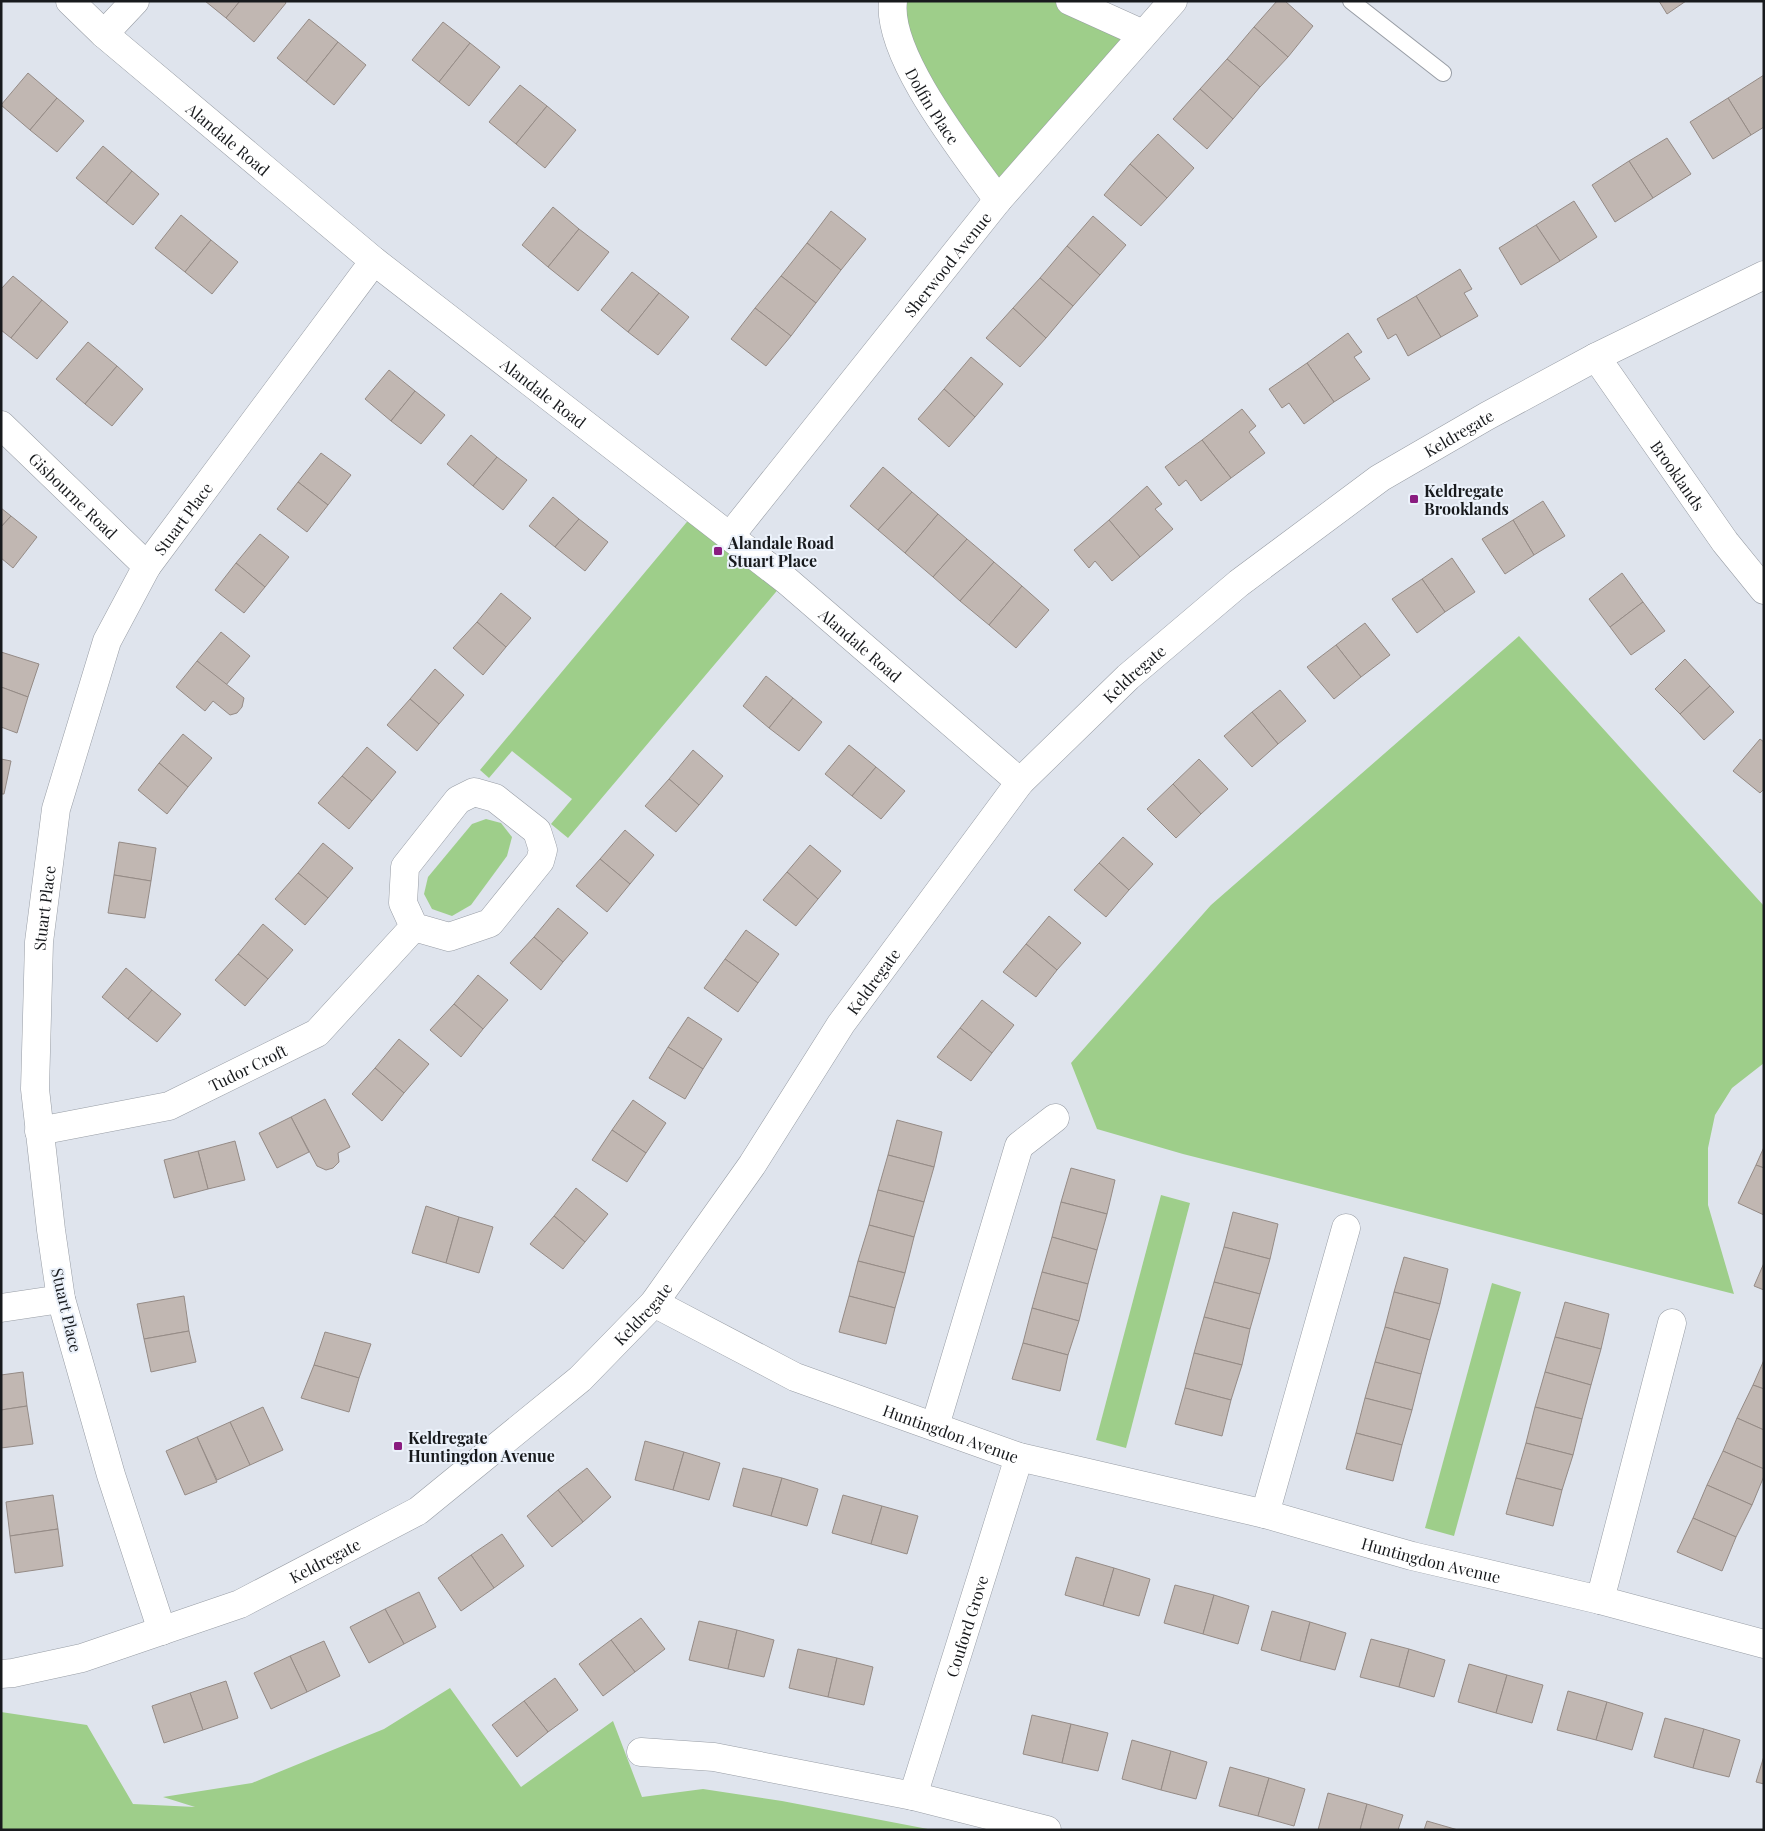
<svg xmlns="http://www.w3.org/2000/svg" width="1765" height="1831" font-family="'Playfair Display',serif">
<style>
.green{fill:#9ece8a}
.building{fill:#c1b7b2;stroke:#958b86}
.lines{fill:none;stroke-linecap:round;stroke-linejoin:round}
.service-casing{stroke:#989da5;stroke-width:18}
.minor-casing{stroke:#989da5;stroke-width:29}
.service{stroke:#fff;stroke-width:16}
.minor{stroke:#fff;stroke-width:28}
.poi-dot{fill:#8a1c80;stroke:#ecf2fb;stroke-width:2}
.labels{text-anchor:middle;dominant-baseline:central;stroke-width:4;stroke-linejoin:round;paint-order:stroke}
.street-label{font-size:16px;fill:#181a1d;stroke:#ecf2fb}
.poi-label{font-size:16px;font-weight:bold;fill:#181a1d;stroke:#ecf2fb;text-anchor:start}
</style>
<rect width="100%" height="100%" fill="#dfe4ed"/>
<g class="green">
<polygon points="893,1 1070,1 1143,34 998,200 949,131"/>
<polygon points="696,511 786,580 568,838 551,824 572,799 512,751 489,778 480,770"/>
<polygon points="1519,636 1764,906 1764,1063 1732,1088 1715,1115 1708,1148 1708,1205 1734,1294 1183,1154 1097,1129 1071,1063 1211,905"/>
<polygon points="486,819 501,823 512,837 507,856 471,905 452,916 432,909 424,894 428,877 472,824"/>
<polygon points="1161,1195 1190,1203 1126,1448 1096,1440"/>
<polygon points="1492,1283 1521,1292 1454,1536 1425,1528"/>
<polygon points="450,1688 521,1787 613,1721 642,1797 703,1789 782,1801 933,1830 1,1830 1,1712 87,1725 133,1804 195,1807 163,1797 252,1783 384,1729"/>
</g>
<g class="building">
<polygon points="205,1 240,1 226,18"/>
<polygon points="240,1 285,1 286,3 254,42 226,18"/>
<polygon points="1277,1 1285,1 1313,26 1288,57 1254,27"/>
<polygon points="1659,1 1686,1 1667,14"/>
<polygon points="309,19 338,42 306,82 277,58"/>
<polygon points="443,22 470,43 439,82 412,60"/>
<polygon points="1254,27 1288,57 1260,87 1227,59"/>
<polygon points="338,42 366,65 334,105 306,82"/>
<polygon points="470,43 500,67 469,106 439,82"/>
<polygon points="1227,59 1260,87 1233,119 1200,89"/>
<polygon points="28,73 57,98 30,130 1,105"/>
<polygon points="1764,75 1764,127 1751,135 1728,98"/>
<polygon points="520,85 547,106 516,144 489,122"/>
<polygon points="1200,89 1233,119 1207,149 1173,119"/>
<polygon points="57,98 84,121 57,152 30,130"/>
<polygon points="1728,98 1751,135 1713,159 1690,122"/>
<polygon points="547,106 576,130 545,168 516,144"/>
<polygon points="1158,134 1194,168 1167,198 1130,164"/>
<polygon points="1667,138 1691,174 1653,198 1629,161"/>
<polygon points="103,146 132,171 106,203 76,178"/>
<polygon points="1629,161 1653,198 1615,222 1592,185"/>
<polygon points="1130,164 1167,198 1141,226 1104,195"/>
<polygon points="132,171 159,194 133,225 106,203"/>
<polygon points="1574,201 1597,237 1560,261 1536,225"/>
<polygon points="553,207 579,229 548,267 522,245"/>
<polygon points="831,211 866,239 841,270 807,243"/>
<polygon points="181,215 211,240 185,272 155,248"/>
<polygon points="1093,216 1126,245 1100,275 1067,246"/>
<polygon points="1536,225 1560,261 1521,285 1499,248"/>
<polygon points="579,229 609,252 578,291 548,267"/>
<polygon points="211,240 238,262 212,294 185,272"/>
<polygon points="807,243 841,270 816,303 781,276"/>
<polygon points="1067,246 1100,275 1073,306 1040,278"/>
<polygon points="1460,269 1472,289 1464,293 1478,316 1441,337 1416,296"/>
<polygon points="632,272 659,293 628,332 601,310"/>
<polygon points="13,276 42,300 11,338 1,330 1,289"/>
<polygon points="781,276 816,303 791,336 755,308"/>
<polygon points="1040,278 1073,306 1046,338 1013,308"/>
<polygon points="659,293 689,317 658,355 628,332"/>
<polygon points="1416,296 1441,337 1408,356 1396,334 1388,339 1377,319"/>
<polygon points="42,300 68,322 37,359 11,338"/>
<polygon points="755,308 791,336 766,366 731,339"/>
<polygon points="1013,308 1046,338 1020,367 986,338"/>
<polygon points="1348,333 1362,352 1354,357 1370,379 1334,402 1307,363"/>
<polygon points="88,342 117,366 85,404 56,379"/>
<polygon points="971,357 1003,384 975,417 944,389"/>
<polygon points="1307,363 1334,402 1304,424 1289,403 1282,408 1269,389"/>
<polygon points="117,366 143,389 112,426 85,404"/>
<polygon points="389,370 415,391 391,421 365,399"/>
<polygon points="944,389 975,417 949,447 918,419"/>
<polygon points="415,391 445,415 421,444 391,421"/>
<polygon points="1242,409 1256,426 1249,432 1265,453 1231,478 1202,440"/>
<polygon points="471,435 497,457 473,486 447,464"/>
<polygon points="1202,440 1231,478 1201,501 1186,480 1179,486 1165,467"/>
<polygon points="321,453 351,475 328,505 298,482"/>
<polygon points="497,457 527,480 503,510 473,486"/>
<polygon points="883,467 912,492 878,530 850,506"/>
<polygon points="298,482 328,505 307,532 277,509"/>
<polygon points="1147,486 1162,504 1155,509 1173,529 1140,557 1109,520"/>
<polygon points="912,492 938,514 905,553 878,530"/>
<polygon points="553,497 579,519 555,547 529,526"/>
<polygon points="1543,501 1565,536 1534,555 1513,520"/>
<polygon points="1,508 11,516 1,527"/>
<polygon points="938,514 967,539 933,577 905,553"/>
<polygon points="11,516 37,537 13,568 1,558 1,527"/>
<polygon points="579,519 608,542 585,571 555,547"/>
<polygon points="1109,520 1140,557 1112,581 1095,561 1089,568 1074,550"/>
<polygon points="1513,520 1534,555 1505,574 1482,539"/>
<polygon points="260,534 289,557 265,587 236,563"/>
<polygon points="967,539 994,562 960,601 933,577"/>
<polygon points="1452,558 1475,592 1445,612 1422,579"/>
<polygon points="994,562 1022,586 989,625 960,601"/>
<polygon points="236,563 265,587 244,613 215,590"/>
<polygon points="1622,573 1643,602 1610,627 1589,599"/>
<polygon points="1422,579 1445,612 1417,633 1392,599"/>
<polygon points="1022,586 1049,610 1016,648 989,625"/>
<polygon points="501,593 531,618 506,647 477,622"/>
<polygon points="1643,602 1665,631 1631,655 1610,627"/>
<polygon points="477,622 506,647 483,675 453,648"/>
<polygon points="1365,623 1390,655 1361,677 1336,645"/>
<polygon points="221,632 250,656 226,685 197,661"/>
<polygon points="1336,645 1361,677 1334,699 1307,667"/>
<polygon points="1,652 39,664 28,697 1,687"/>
<polygon points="1685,659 1710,686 1680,714 1655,689"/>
<polygon points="197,661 244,698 242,707 237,713 230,715 213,701 205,711 176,687"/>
<polygon points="435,669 464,695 439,724 410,699"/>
<polygon points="766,676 793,698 769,728 743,706"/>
<polygon points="1710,686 1734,712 1704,740 1680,714"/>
<polygon points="1,687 28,697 17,733 1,727"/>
<polygon points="1280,690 1306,721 1278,744 1252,712"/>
<polygon points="793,698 822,722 799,751 769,728"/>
<polygon points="410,699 439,724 417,751 387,725"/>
<polygon points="1252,712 1278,744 1252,767 1224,736"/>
<polygon points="183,734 212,758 188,787 159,763"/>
<polygon points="1760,739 1764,742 1764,789 1760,793 1733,771"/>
<polygon points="849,745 876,767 852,796 825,774"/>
<polygon points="367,747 396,772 372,801 342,776"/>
<polygon points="693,750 723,776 699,805 669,779"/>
<polygon points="1,759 11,761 4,794 1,794"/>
<polygon points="1199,759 1228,789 1201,814 1173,784"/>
<polygon points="159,763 188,787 167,814 138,790"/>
<polygon points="876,767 905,791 881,819 852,796"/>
<polygon points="342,776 372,801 349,829 318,803"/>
<polygon points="669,779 699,805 676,832 645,806"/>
<polygon points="1173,784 1201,814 1176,838 1147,809"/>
<polygon points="625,830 654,855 630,884 600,859"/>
<polygon points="1123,837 1153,864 1129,890 1099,863"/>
<polygon points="119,842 156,848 151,881 114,875"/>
<polygon points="323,843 353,868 328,898 298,873"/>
<polygon points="810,845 841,871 818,899 787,872"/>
<polygon points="600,859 630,884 607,912 576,886"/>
<polygon points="1099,863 1129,890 1106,917 1074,890"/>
<polygon points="787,872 818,899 796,926 763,900"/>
<polygon points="298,873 328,898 305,925 275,899"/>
<polygon points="114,875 151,881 145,918 108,913"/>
<polygon points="558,908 588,933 563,962 534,937"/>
<polygon points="1049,916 1081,943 1057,970 1026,944"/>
<polygon points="263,924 293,950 268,979 238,954"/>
<polygon points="746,930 779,954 758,983 725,959"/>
<polygon points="534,937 563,962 541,990 510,963"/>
<polygon points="1026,944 1057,970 1036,997 1003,972"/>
<polygon points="238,954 268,979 245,1006 215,980"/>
<polygon points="725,959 758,983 738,1012 704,988"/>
<polygon points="126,968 152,990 128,1019 102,997"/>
<polygon points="478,975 508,1000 483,1029 454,1004"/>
<polygon points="152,990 181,1014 157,1042 128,1019"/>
<polygon points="982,1000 1014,1025 992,1053 960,1028"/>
<polygon points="454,1004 483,1029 461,1057 430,1030"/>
<polygon points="688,1017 722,1039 703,1069 668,1047"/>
<polygon points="960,1028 992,1053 971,1081 937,1057"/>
<polygon points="399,1039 429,1064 404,1093 375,1068"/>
<polygon points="668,1047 703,1069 685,1099 649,1078"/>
<polygon points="375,1068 404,1093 382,1121 352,1094"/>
<polygon points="325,1099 350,1147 338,1153 339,1162 333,1168 326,1170 317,1166 291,1117"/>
<polygon points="633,1100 666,1123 646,1153 612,1130"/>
<polygon points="291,1117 309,1152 277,1168 259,1133"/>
<polygon points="897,1120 942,1132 934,1167 888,1155"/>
<polygon points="612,1130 646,1153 627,1182 592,1160"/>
<polygon points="235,1141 245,1180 208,1189 198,1151"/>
<polygon points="1764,1147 1764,1168 1756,1165"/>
<polygon points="198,1151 208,1189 174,1198 164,1160"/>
<polygon points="888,1155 934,1167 924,1202 878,1190"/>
<polygon points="1756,1165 1764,1168 1764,1215 1738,1203"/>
<polygon points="1071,1168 1115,1180 1107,1214 1061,1202"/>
<polygon points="576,1188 608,1214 585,1242 554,1216"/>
<polygon points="878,1190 924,1202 914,1237 869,1225"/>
<polygon points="1061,1202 1107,1214 1097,1250 1052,1237"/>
<polygon points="426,1206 459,1217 446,1263 412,1253"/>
<polygon points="1233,1212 1278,1224 1270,1259 1224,1247"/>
<polygon points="554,1216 585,1242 563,1269 530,1244"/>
<polygon points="459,1217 493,1227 479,1273 446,1263"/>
<polygon points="869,1225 914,1237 905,1273 858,1261"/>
<polygon points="1052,1237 1097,1250 1088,1284 1042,1272"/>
<polygon points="1224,1247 1270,1259 1260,1294 1214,1282"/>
<polygon points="1404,1257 1448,1269 1440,1304 1394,1292"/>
<polygon points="858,1261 905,1273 895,1308 849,1296"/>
<polygon points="1764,1263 1764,1290 1754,1286"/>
<polygon points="1042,1272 1088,1284 1079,1321 1032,1308"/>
<polygon points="1214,1282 1260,1294 1250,1329 1204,1317"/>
<polygon points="1394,1292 1440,1304 1430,1340 1385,1327"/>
<polygon points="184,1296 189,1331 144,1339 137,1304"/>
<polygon points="849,1296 895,1308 886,1344 839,1332"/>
<polygon points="1565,1302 1609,1314 1601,1349 1555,1337"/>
<polygon points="1032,1308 1079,1321 1068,1355 1023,1343"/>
<polygon points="1204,1317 1250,1329 1242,1365 1194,1353"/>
<polygon points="1385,1327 1430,1340 1421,1374 1375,1362"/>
<polygon points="189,1331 196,1362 151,1372 144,1339"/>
<polygon points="325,1332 371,1344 359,1378 314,1365"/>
<polygon points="1555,1337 1601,1349 1591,1385 1545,1372"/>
<polygon points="1023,1343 1068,1355 1060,1391 1012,1379"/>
<polygon points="1194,1353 1242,1365 1231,1400 1185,1388"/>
<polygon points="1764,1360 1764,1389 1753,1385"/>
<polygon points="1375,1362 1421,1374 1412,1410 1365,1398"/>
<polygon points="314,1365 359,1378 349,1412 301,1398"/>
<polygon points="23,1372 27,1406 1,1410 1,1375"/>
<polygon points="1545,1372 1591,1385 1582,1419 1535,1407"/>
<polygon points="1753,1385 1764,1389 1764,1430 1737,1418"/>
<polygon points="1185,1388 1231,1400 1222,1436 1175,1424"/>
<polygon points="1365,1398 1412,1410 1402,1445 1356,1433"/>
<polygon points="27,1406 33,1444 1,1448 1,1410"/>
<polygon points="263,1407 283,1450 250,1465 230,1422"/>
<polygon points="1535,1407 1582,1419 1573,1455 1526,1443"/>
<polygon points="1737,1418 1764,1430 1764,1469 1723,1451"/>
<polygon points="230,1422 250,1465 217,1480 197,1437"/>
<polygon points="1356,1433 1402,1445 1393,1481 1346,1469"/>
<polygon points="197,1437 217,1482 185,1495 166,1451"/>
<polygon points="645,1441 684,1452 673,1490 635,1480"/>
<polygon points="1526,1443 1573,1455 1562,1490 1516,1478"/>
<polygon points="1723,1451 1764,1469 1764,1476 1752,1505 1707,1485"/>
<polygon points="684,1452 720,1463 709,1500 673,1490"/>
<polygon points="587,1468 611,1497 583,1522 558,1490"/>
<polygon points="743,1468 782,1478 771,1516 733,1506"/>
<polygon points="782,1478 818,1489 807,1526 771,1516"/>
<polygon points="1516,1478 1562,1490 1553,1526 1506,1514"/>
<polygon points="1707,1485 1752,1505 1736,1537 1693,1518"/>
<polygon points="558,1490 583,1522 552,1547 527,1516"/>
<polygon points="53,1495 58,1529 10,1536 6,1502"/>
<polygon points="843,1495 882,1506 871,1544 832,1533"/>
<polygon points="882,1506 918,1516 907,1554 871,1544"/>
<polygon points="1693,1518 1736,1537 1722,1571 1677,1552"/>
<polygon points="58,1529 63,1566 15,1573 10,1536"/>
<polygon points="502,1534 524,1566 494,1588 471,1555"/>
<polygon points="471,1555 494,1588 461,1611 438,1578"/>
<polygon points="1076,1557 1114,1568 1103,1606 1065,1595"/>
<polygon points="1114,1568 1150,1579 1139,1616 1103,1606"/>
<polygon points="1175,1585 1214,1595 1203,1634 1164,1623"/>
<polygon points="419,1592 436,1627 404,1644 385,1609"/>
<polygon points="1214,1595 1249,1606 1238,1644 1203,1634"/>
<polygon points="385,1609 404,1644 369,1663 350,1627"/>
<polygon points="1272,1611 1310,1622 1300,1661 1261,1650"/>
<polygon points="641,1618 665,1649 635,1672 611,1640"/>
<polygon points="699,1621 737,1630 728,1669 689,1660"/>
<polygon points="1310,1622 1346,1633 1335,1670 1300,1661"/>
<polygon points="737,1630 774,1640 764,1677 728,1669"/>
<polygon points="1371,1639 1409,1649 1399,1687 1360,1677"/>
<polygon points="611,1640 635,1672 603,1696 579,1664"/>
<polygon points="324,1641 340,1676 307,1692 290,1656"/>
<polygon points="798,1649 837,1658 828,1697 789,1688"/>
<polygon points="1409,1649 1445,1660 1434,1697 1399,1687"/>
<polygon points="290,1656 307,1692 271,1709 254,1673"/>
<polygon points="837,1658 873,1667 864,1705 828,1697"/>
<polygon points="1469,1664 1507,1675 1496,1713 1458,1702"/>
<polygon points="1507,1675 1543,1685 1532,1723 1496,1713"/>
<polygon points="555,1678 578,1710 548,1732 524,1701"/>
<polygon points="226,1681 238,1718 203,1730 190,1693"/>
<polygon points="1568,1691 1607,1702 1596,1740 1557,1730"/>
<polygon points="190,1693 203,1730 164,1743 152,1706"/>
<polygon points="524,1701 548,1732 517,1757 492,1725"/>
<polygon points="1607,1702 1643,1713 1632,1750 1596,1740"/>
<polygon points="1032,1715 1071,1724 1062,1763 1023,1754"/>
<polygon points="1665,1718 1704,1729 1693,1768 1654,1757"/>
<polygon points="1071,1724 1108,1733 1098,1771 1062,1763"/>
<polygon points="1704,1729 1740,1740 1729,1777 1693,1768"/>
<polygon points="1132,1740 1171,1751 1161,1790 1122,1779"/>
<polygon points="1171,1751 1207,1762 1196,1799 1161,1790"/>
<polygon points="1764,1756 1764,1784 1756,1782"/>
<polygon points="1230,1767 1269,1778 1258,1816 1219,1806"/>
<polygon points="1269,1778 1305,1789 1294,1826 1258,1816"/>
<polygon points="1328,1793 1367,1804 1360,1830 1318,1830"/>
<polygon points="1367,1804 1403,1815 1398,1830 1360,1830"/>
<polygon points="1427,1821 1458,1830 1424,1830"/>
</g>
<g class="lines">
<defs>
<polyline id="service" points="1351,1 1443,73"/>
<g id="minor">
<path id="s1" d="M 70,1 L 104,34 L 374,261 L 786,580 L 1020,782"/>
<path id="s2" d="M 893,1 C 886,56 966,155 998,200"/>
<polyline points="1070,1 1143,34"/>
<polyline points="104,34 135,1"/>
<path id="s3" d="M 1596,357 L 1725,542 L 1764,590"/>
<path id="s4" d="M 1,425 L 147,566"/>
<path id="s5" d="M 730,536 L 998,200 L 1173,1"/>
<path id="s6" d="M 39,1131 L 169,1106 L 317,1033 L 414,927 L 403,903 L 405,867 L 458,800 L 474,792 L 495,798 L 537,831 L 543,850 L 540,861 L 490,923 L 449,937 L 414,927"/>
<path id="s7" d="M 654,1303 L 795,1377 L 1019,1457 L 1265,1514 L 1412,1556 L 1600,1600 L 1764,1644"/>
<polyline points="1,1308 61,1299"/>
<polyline points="935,1426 1019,1146 1055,1118"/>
<polyline points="1265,1514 1346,1228"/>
<polyline points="1600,1600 1672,1323"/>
<path id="s8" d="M 162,1631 L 111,1475 L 61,1299 L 51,1230 L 35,1089 L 39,942 L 56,809 L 107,641 L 147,566 L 374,261"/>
<path id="s9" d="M 1,1674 L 13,1673 L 82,1658 L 240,1604 L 418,1511 L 580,1379 L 654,1303 L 752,1165 L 841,1024 L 1020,782 L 1128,677 L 1239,583 L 1380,478 L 1487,416 L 1596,357 L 1764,275"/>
<path id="s10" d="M 641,1752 L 714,1757 L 913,1796 L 1019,1457"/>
<polyline points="913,1796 1047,1830"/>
</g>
</defs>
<use href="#service" class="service-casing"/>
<use href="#minor" class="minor-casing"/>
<use href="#service" class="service"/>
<use href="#minor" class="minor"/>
</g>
<g class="poi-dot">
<rect x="1409" y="494" width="10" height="10" rx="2.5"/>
<rect x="713" y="546" width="10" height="10" rx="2.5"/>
<rect x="393" y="1441" width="10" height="10" rx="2.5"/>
</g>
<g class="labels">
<g class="street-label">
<text stroke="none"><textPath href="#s2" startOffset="114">Dolfin Place</textPath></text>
<text stroke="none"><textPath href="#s1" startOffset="210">Alandale Road</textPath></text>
<text stroke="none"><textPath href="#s5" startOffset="348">Sherwood Avenue</textPath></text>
<text stroke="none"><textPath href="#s1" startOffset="615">Alandale Road</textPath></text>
<text stroke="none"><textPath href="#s9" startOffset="1965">Keldregate</textPath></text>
<text stroke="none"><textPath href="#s3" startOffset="144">Brooklands</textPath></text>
<text stroke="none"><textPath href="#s4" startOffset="101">Gisbourne Road</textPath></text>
<text stroke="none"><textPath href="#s8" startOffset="1160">Stuart Place</textPath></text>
<text stroke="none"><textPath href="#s1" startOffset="1020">Alandale Road</textPath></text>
<text stroke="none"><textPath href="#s9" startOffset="1560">Keldregate</textPath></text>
<text stroke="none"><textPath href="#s8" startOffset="740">Stuart Place</textPath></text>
<text stroke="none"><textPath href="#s9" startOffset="1155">Keldregate</textPath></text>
<text stroke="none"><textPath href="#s6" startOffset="220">Tudor Croft</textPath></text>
<text transform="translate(67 1310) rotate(77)">Stuart Place</text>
<text stroke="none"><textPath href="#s9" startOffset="750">Keldregate</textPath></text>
<text stroke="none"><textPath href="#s7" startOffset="325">Huntingdon Avenue</textPath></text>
<text stroke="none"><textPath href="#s7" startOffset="822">Huntingdon Avenue</textPath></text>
<text stroke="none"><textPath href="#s9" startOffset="345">Keldregate</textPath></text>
<text stroke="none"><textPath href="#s10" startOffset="454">Couford Grove</textPath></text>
</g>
<g class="poi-label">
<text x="1424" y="490">Keldregate<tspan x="1424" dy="18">Brooklands</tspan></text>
<text x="728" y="542">Alandale Road<tspan x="728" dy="18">Stuart Place</tspan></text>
<text x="408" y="1437">Keldregate<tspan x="408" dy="18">Huntingdon Avenue</tspan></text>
</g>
</g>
<rect width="1765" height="1831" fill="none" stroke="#181a1d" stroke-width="5"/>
</svg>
